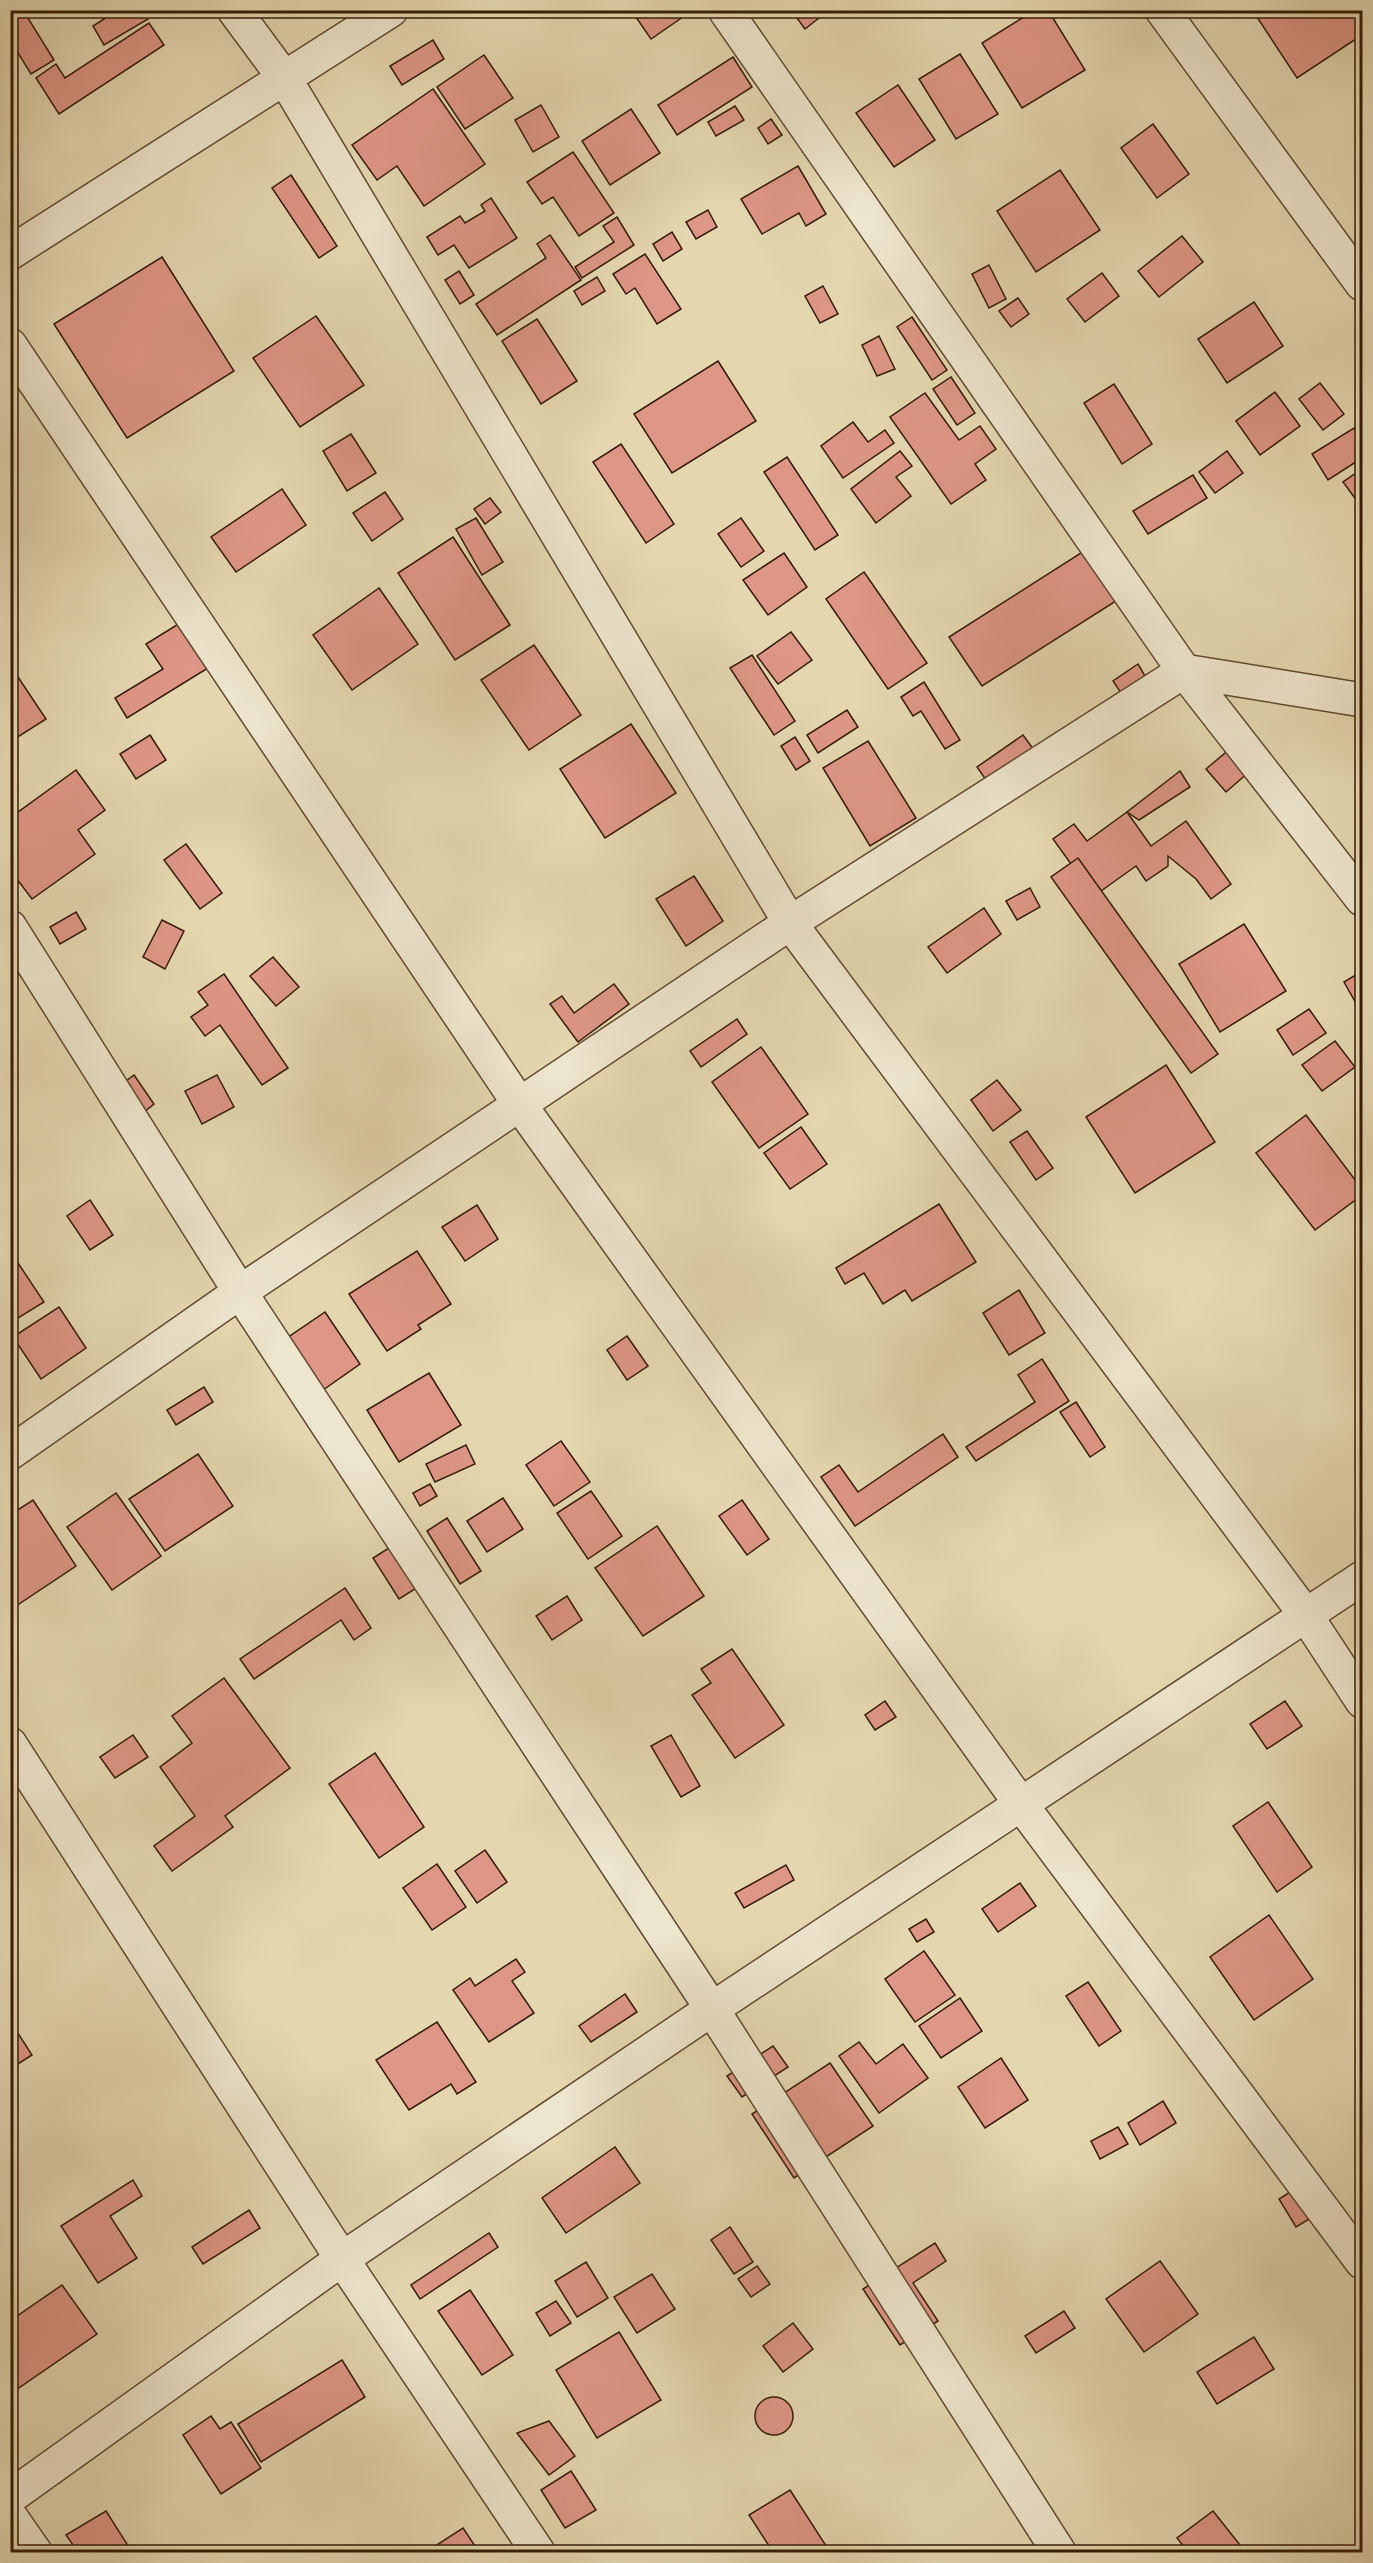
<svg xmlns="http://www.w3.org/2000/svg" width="1373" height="2563" font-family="'Sorts Mill Goudy',serif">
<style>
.building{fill:#de9686;stroke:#351b07;stroke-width:1.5}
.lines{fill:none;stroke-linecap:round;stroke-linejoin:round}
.minor-casing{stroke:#614a31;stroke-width:36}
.minor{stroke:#ede5cc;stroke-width:33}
</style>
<rect width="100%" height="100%" fill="#e4d7b0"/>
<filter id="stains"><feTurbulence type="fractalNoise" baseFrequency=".00333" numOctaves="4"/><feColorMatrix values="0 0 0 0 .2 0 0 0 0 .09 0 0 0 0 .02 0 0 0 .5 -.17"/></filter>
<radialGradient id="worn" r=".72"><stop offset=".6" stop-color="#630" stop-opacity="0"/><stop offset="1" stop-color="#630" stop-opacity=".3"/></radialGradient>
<g class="building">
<polygon points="10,10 23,10 54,60 31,74 10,40"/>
<polygon points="118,10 142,10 148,19 104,45 93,26"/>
<polygon points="631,10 693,10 651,39"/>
<polygon points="791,10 829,10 805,29"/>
<polygon points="1035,10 1048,10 1085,70 1022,108 982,43"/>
<polygon points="1362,10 1362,35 1297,78 1253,11"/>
<polygon points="149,23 164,45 59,114 36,78 56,64 65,78"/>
<polygon points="433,40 444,59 402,85 390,66"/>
<polygon points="960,54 998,114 956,139 919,79"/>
<polygon points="484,55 513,98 465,129 437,87"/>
<polygon points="733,57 752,87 677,135 658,105"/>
<polygon points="898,85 935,140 894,167 856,113"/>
<polygon points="433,89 485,164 424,206 397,166 377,180 352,145"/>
<polygon points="541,105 559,137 533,152 515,120"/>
<polygon points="735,106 744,120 716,136 708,122"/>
<polygon points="631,109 660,153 610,185 582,141"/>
<polygon points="771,119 782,135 768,144 758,128"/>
<polygon points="1153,124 1189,174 1157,198 1121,148"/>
<polygon points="573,152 614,213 579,236 553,197 542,204 527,182"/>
<polygon points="798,166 826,214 806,226 799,213 762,234 741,199"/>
<polygon points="1060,170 1100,230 1036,272 997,211"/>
<polygon points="291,175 337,246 319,258 272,188"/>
<polygon points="491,198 517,238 469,268 454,245 438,255 427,237 460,216 465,223 485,211 481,205"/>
<polygon points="708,210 717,227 696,239 686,222"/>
<polygon points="617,217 634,245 582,278 575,267 614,242 603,226"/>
<polygon points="672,232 682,249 663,261 653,244"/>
<polygon points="550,235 581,280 497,335 476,304 546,258 537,244"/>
<polygon points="1182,236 1203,262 1159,297 1138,271"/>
<polygon points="645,254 681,309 657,324 635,288 626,294 613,274"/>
<polygon points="162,257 234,371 127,438 54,324"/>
<polygon points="989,265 1006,299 989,308 972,274"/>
<polygon points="459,271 474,295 460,304 445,280"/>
<polygon points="1102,273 1119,296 1085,322 1067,299"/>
<polygon points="597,277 605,291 582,305 574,291"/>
<polygon points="823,286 838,314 820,323 805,296"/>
<polygon points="1018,298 1029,314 1011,327 999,311"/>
<polygon points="1254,302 1283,346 1227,383 1198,339"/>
<polygon points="316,316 364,385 300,427 253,358"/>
<polygon points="912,317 947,370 932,380 897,327"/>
<polygon points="537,319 577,381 541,404 502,341"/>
<polygon points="879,336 895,369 877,376 862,345"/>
<polygon points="718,361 756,421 672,473 634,414"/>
<polygon points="951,377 975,413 957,425 933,389"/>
<polygon points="1320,383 1344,414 1323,430 1299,399"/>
<polygon points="1114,384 1152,444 1122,464 1084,403"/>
<polygon points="1275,392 1300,426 1260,455 1236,421"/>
<polygon points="925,393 959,440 980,426 996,449 975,464 986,480 951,504 890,417"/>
<polygon points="853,422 868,442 885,430 894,443 843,478 821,446"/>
<polygon points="1354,428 1362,442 1362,458 1328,480 1312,454"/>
<polygon points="351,434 376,473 347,491 323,451"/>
<polygon points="621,444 674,524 646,543 593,462"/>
<polygon points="900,451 912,466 896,477 911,496 876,523 851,489"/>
<polygon points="1227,451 1243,473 1215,493 1199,472"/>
<polygon points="787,457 838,535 815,550 764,472"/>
<polygon points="1362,469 1362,503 1360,505 1343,482"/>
<polygon points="10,473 16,481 10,485"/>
<polygon points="1193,475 1207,498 1148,534 1133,511"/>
<polygon points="282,489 306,525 236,572 211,537"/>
<polygon points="385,492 403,519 372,541 353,513"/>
<polygon points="490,498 501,512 485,524 474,509"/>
<polygon points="476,518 503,562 482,575 456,529"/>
<polygon points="741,518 764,551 741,567 718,534"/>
<polygon points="453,537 510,625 455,660 398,573"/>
<polygon points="1084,551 1116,601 982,686 949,637"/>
<polygon points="784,553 807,587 768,615 743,580"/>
<polygon points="864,572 927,663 888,689 826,599"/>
<polygon points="379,588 418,644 352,690 313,635"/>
<polygon points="180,623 208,668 127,718 115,698 163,669 146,644"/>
<polygon points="791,632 812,660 778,684 757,656"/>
<polygon points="534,645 581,715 529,750 481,680"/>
<polygon points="752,655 795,721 774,735 730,668"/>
<polygon points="1138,664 1145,676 1121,693 1113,681"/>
<polygon points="10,665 46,719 10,742"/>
<polygon points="924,682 960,740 945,749 921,711 913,716 901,697"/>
<polygon points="847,710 858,727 818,753 807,735"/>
<polygon points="631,724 676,793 605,838 560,769"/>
<polygon points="150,735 166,760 136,779 120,754"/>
<polygon points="1023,735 1039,757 993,790 977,767"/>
<polygon points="795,737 810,761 796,770 781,746"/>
<polygon points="868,741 916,818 870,846 823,768"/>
<polygon points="1237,743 1257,765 1226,792 1206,769"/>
<polygon points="76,770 105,810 78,830 95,854 32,899 10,870 10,818"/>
<polygon points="1180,771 1190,787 1139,820 1127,812"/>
<polygon points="1127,812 1151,846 1186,821 1231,884 1211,899 1196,879 1168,856 1168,866 1146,881 1136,866 1094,896 1053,839 1074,824 1087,841"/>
<polygon points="186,844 222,893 200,909 164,860"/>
<polygon points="1078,858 1218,1054 1191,1073 1051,877"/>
<polygon points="694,876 723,921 686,946 656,899"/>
<polygon points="1030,888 1040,907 1017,920 1006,901"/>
<polygon points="984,908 1001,934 947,973 928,947"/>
<polygon points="76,912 86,929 60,944 50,927"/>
<polygon points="162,920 184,931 165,969 143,957"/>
<polygon points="1244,924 1286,991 1220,1032 1179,964"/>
<polygon points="273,957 299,987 276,1006 250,976"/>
<polygon points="1362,971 1362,1014 1344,982"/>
<polygon points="224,974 288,1068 262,1085 220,1025 205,1036 191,1017 208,1005 198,992"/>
<polygon points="614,984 629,1004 578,1042 550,1004 562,996 574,1013"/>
<polygon points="1309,1009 1326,1033 1293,1055 1277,1030"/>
<polygon points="737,1019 747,1034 701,1067 690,1051"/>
<polygon points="1335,1041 1355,1067 1322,1091 1302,1065"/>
<polygon points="761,1047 808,1114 759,1148 712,1082"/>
<polygon points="1166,1065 1215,1142 1135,1193 1086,1117"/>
<polygon points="134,1075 154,1104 143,1113 122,1084"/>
<polygon points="217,1075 234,1107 202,1124 185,1091"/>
<polygon points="997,1080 1021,1110 993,1131 971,1100"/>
<polygon points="1306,1115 1362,1189 1362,1195 1315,1230 1256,1153"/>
<polygon points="801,1127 827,1164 790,1189 764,1153"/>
<polygon points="1027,1131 1053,1168 1036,1180 1010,1142"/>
<polygon points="90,1200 113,1235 90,1250 67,1216"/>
<polygon points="939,1204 976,1262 912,1301 905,1290 883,1304 864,1273 845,1284 836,1268"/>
<polygon points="477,1205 498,1239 465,1261 442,1227"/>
<polygon points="417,1251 451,1304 418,1325 421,1329 387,1351 349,1294"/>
<polygon points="14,1257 44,1302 10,1323 10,1259"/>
<polygon points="1019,1290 1045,1333 1009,1355 983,1313"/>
<polygon points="59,1307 86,1348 41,1379 13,1337"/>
<polygon points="325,1312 360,1364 323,1390 287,1338"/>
<polygon points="627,1336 648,1366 627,1380 607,1350"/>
<polygon points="1042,1359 1069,1401 976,1461 966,1447 1035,1402 1018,1375"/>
<polygon points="429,1373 461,1425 399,1462 367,1410"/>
<polygon points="204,1387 213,1402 176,1425 167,1410"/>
<polygon points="1076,1402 1105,1447 1090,1457 1060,1412"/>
<polygon points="943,1434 958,1457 855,1526 821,1477 839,1465 858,1492"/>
<polygon points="561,1441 590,1482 554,1506 526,1465"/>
<polygon points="466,1445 475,1464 435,1482 426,1464"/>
<polygon points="198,1454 233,1506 165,1551 129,1499"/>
<polygon points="430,1484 437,1496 420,1506 413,1493"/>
<polygon points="591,1491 622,1536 588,1559 557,1513"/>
<polygon points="116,1493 161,1556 112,1590 67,1527"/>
<polygon points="503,1498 523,1529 487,1552 467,1521"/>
<polygon points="33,1500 76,1566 13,1608 10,1604 10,1515"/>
<polygon points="742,1500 769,1539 747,1555 719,1516"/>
<polygon points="447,1518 481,1571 460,1584 427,1531"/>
<polygon points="657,1526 704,1596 643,1636 595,1568"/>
<polygon points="400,1541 426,1582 399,1599 373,1558"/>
<polygon points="345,1588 371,1628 354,1640 341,1620 254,1679 240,1659"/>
<polygon points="567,1596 582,1620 552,1640 536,1616"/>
<polygon points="732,1649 784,1725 735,1758 692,1695 711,1683 701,1669"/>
<polygon points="224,1678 290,1768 225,1816 233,1827 172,1871 154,1846 195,1816 160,1767 192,1743 172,1716"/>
<polygon points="885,1701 896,1717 875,1730 865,1715"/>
<polygon points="1285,1701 1302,1726 1267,1749 1250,1724"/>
<polygon points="133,1735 148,1757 115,1778 100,1757"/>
<polygon points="671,1735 700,1786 681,1797 651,1746"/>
<polygon points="375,1753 424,1827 379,1858 329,1784"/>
<polygon points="1268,1802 1312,1867 1277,1892 1233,1826"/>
<polygon points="485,1850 507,1882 477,1903 455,1871"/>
<polygon points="437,1864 466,1907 432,1930 403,1888"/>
<polygon points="786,1865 794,1880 744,1908 735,1893"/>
<polygon points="1020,1883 1036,1906 998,1932 982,1909"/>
<polygon points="1269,1915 1313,1979 1254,2020 1210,1957"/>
<polygon points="926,1919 934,1932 917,1942 909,1929"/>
<polygon points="924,1951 955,1995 915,2022 885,1979"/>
<polygon points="516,1959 525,1972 512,1981 534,2013 489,2042 453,1990 470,1978 475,1986"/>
<polygon points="1088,1982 1121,2031 1099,2046 1066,1996"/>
<polygon points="625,1994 637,2012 591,2042 579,2026"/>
<polygon points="960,1998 982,2031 941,2058 919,2026"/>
<polygon points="10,2021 32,2055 10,2069"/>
<polygon points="437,2022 476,2082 457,2094 451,2084 409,2110 376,2060"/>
<polygon points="859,2042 876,2064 903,2044 928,2078 879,2113 839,2056"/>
<polygon points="773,2046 788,2067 742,2097 727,2076"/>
<polygon points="1001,2058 1028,2100 985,2128 958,2087"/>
<polygon points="830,2063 873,2126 794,2178 752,2114"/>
<polygon points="1163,2101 1176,2123 1140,2145 1128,2123"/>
<polygon points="1118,2127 1128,2144 1100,2159 1091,2141"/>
<polygon points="615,2147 640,2183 566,2233 542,2198"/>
<polygon points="133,2180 142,2196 110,2216 137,2258 98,2283 61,2226"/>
<polygon points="1298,2187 1316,2215 1296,2227 1279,2199"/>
<polygon points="249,2210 260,2228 203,2264 192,2247"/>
<polygon points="730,2227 753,2262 734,2274 711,2240"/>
<polygon points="489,2233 498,2247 420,2299 411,2285"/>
<polygon points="935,2243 946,2261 913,2283 938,2321 900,2345 863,2289"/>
<polygon points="1160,2261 1198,2314 1144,2352 1106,2299"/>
<polygon points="586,2262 608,2298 577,2317 555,2281"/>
<polygon points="757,2266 770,2284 751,2297 738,2279"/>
<polygon points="652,2274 675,2309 637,2333 614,2297"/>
<polygon points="62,2285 97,2334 10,2394 10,2321"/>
<polygon points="470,2290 513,2355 482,2375 438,2311"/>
<polygon points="556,2301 571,2323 550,2336 536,2313"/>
<polygon points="1064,2311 1075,2328 1036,2353 1025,2336"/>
<polygon points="793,2323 813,2349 783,2372 763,2346"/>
<polygon points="619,2332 661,2400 597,2438 556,2370"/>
<polygon points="1254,2337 1274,2369 1217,2404 1197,2372"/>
<polygon points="342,2360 365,2397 261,2462 238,2424"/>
<circle cx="774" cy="2416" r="19"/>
<polygon points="211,2416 220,2429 231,2422 261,2468 221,2494 183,2435"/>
<polygon points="549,2421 575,2456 549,2475 517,2433"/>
<polygon points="571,2471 596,2510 565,2528 541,2490"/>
<polygon points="790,2490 830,2552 773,2552 749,2515"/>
<polygon points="106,2511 132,2552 78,2552 66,2535"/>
<polygon points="1213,2511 1240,2545 1230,2552 1188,2552 1177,2538"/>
<polygon points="463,2528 479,2552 426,2552"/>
<polygon points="317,2546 327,2552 313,2552"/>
</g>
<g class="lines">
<defs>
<g id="minor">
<polyline points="234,10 285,79 790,923 1305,1614 1362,1701"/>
<polyline points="725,10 1184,671 1362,899"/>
<polyline points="1162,10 1362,284"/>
<polyline points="10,253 391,10"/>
<polyline points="10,345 520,1105 1020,1803 1362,2262"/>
<polyline points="10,927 240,1292 712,2009 1059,2552"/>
<polyline points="10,1453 240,1292 790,923 1184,671 1362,700"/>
<polyline points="10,1744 342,2259 538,2552"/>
<polyline points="10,2497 342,2259 712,2009 1362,1578"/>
<polyline points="10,2516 35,2552"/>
</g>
</defs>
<use href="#minor" class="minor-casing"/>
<use href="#minor" class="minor"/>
</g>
<rect width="1373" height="2563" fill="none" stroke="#e4d7b0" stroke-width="36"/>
<rect x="12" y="12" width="1349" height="2539" fill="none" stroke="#351b07" stroke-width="3"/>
<rect x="18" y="18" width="1337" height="2527" fill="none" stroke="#351b07" stroke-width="1.5"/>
<rect width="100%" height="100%" filter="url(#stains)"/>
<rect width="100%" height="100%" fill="url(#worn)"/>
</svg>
